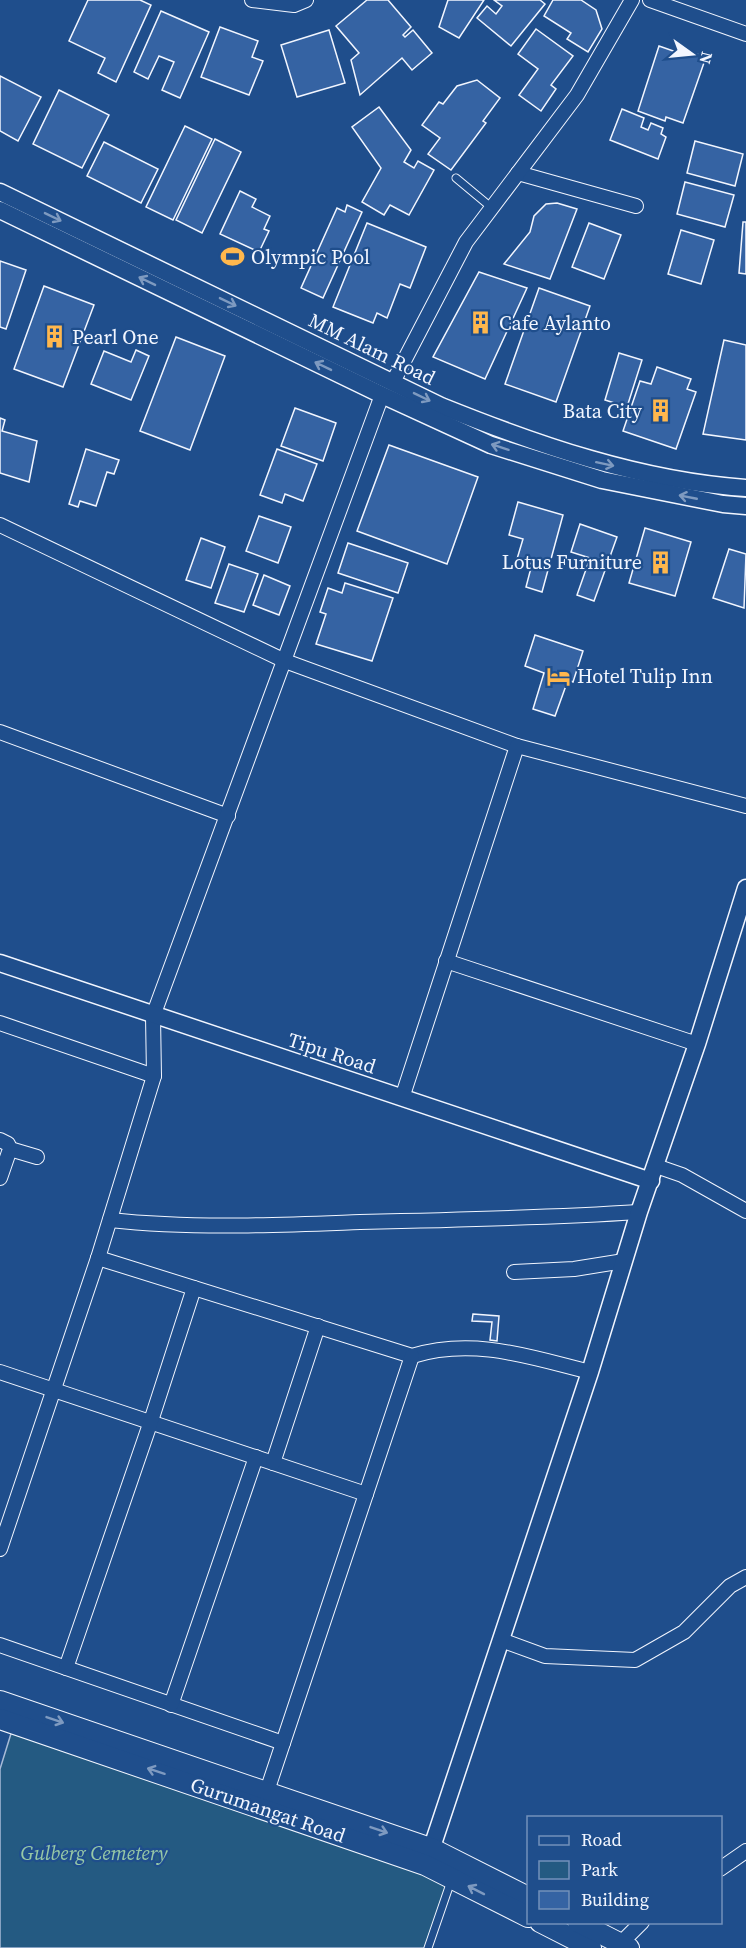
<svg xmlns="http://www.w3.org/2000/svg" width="746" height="1948" font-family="'Source Serif 4',serif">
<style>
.green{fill:#245a82;stroke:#a8bbd7;stroke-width:1.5}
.building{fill:#3563a3;stroke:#f2f6ff;stroke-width:1.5}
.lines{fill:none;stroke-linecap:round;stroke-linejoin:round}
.service-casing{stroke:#f2f6ff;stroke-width:9}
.minor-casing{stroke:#f2f6ff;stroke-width:16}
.tertiary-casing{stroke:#f2f6ff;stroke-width:19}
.secondary-casing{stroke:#f2f6ff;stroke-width:22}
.service{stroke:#1f4e8c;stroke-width:7}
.minor{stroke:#1f4e8c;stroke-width:14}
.tertiary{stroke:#1f4e8c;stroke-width:16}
.secondary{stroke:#1f4e8c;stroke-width:20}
.oneway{stroke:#7e9ac0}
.labels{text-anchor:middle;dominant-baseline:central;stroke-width:4.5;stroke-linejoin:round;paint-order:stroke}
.poi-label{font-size:20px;fill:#f2f6ff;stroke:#1f4e8c;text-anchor:start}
.street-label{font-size:20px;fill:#f2f6ff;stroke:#1f4e8c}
.park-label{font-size:20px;font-style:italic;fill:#97c8a6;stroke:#1f4e8c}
</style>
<rect width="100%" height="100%" fill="#1f4e8c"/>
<polygon class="green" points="14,1724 448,1881 425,1948 0,1948 0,1769"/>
<g class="building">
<polygon points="88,0 140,0 151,5 116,82 98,73 105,58 69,41"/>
<polygon points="367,0 388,0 411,27 403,35 405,37 413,30 432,53 412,70 402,58 360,95 351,60 359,53 336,26"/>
<polygon points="448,0 484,0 459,38 439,27"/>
<polygon points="494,0 540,0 545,4 511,46 477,18 487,6 496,14 502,6"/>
<polygon points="553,0 581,0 596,10 602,29 588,52 567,39 571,33 544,16"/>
<polygon points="161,11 209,32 180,98 162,90 174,62 159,56 148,79 134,72"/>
<polygon points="220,27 258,41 252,57 263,61 249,95 201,77"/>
<polygon points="536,29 573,56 551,85 556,89 541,111 519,95 538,69 518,54"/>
<polygon points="329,30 345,83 297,97 281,45"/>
<polygon points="659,46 679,53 680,49 706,57 683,123 666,117 665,121 638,111"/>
<polygon points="0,76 41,97 18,141 0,131"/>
<polygon points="477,80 500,98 483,121 486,123 451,170 428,154 440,138 422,125 439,102 443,104 457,86"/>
<polygon points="59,90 109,115 82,168 33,144"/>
<polygon points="379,107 411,150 404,162 414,168 418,161 434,170 409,215 390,205 384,215 362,202 381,168 352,127"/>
<polygon points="622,109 644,118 641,127 648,130 651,123 663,128 661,134 666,137 658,159 610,140"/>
<polygon points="185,126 212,139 173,220 146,207"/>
<polygon points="215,139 241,152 202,233 176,220"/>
<polygon points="695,141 743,154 735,186 687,173"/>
<polygon points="104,142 158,169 141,203 87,176"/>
<polygon points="685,182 734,195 725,227 677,214"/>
<polygon points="240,191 256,199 252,207 270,216 264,229 269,231 259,252 220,234"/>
<polygon points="557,203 577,209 550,279 504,264 530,232 534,216 546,204"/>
<polygon points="347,205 362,212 323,298 301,288 337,208 345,212"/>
<polygon points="743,222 746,222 746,274 739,273"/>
<polygon points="367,223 426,247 410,288 400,284 387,318 377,313 373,323 333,307"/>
<polygon points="589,223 621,235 604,279 572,267"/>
<polygon points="681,230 714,240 701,284 668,274"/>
<polygon points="0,261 26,270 6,329 0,327"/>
<polygon points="479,272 527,288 485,379 433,357"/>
<polygon points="44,286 94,305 63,387 14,369"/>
<polygon points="539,288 590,306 556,402 505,384"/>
<polygon points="176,337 225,356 190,450 140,431"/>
<polygon points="724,340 746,345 746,440 703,434"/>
<polygon points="136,350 149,356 131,400 91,384 104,351 131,362"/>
<polygon points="619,353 642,360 627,407 605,400"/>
<polygon points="657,367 691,379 687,389 696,392 676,449 623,431 640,381 651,384"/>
<polygon points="295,408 336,423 323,461 281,446"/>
<polygon points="0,418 5,420 2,431 37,441 29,482 0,473"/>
<polygon points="389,445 478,477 447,564 357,531"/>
<polygon points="86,449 119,460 114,474 107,472 96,506 80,501 78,507 69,504"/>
<polygon points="277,449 317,464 303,501 285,494 282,503 260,495"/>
<polygon points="518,502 563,515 542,592 526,587 532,564 517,559 523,539 509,535"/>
<polygon points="259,516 291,527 278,563 246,551"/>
<polygon points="580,524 617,537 594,601 577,595 590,558 571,552"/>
<polygon points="645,528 691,542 675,596 629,583"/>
<polygon points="201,538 225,547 211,588 186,580"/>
<polygon points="348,543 408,563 398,593 338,573"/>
<polygon points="729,549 746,554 744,608 713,598"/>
<polygon points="229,564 258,574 244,612 215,603"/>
<polygon points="264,575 290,586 279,615 253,605"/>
<polygon points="345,583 393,598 372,661 316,644 326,614 320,612 328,588 342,593"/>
<polygon points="535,635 583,651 573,682 568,680 555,716 533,709 544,673 525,666"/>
<polygon points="473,1314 499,1316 497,1341 490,1340 492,1322 472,1321"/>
</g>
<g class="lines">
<defs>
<g id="service">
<polyline points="456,178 492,208"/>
<polyline points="428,1948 451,1881"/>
</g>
<g id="minor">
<polyline points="252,0 294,5 306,0"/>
<polyline points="650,0 746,34"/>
<polyline points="518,173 636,206"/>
<polyline points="393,382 466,242 577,95 632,0"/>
<polyline points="0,525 285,661 517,746 746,806"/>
<polyline points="0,732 228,816"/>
<polyline points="446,961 697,1044"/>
<polyline points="0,1023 154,1076"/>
<polyline points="402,1098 517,746"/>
<polyline points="0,1140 8,1144 10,1149 0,1178"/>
<polyline points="10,1149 37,1157"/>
<polyline points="656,1166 682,1175 746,1211"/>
<path d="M 110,1220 C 193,1229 277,1225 360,1222 C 453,1220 546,1218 639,1212"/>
<path d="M 98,1258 L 412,1356 C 474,1337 529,1357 590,1372"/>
<polyline points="514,1272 574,1269 624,1261"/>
<polyline points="0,1372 366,1494"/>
<polyline points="273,1463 318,1326"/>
<polyline points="0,1549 98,1258 154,1076 153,1016 382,395"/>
<polyline points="501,1640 545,1656 635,1660 684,1632 730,1586 746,1577"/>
<polyline points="0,1645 283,1743"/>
<polyline points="66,1668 150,1424 194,1288"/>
<polyline points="171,1705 256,1457"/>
<polyline points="267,1791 412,1356"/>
<polyline points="720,1869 746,1851"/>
<polyline points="620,1944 642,1922"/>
</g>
<g id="tertiary">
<path d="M 0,192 L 441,406 C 538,445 641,481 746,488"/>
<polyline points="0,210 382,395 491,445 602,480 723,504 746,506"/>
<polyline points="0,963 651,1181"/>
<polyline points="428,1859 590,1372 639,1212 697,1044 746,888"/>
</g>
<g id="secondary">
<polyline points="0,1701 433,1849 528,1897"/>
<polyline points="0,1719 425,1865 528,1917"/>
<polyline points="540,1922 591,1948"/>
<polyline points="578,1922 629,1948"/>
</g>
</defs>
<use href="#service" class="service-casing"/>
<use href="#minor" class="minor-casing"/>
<use href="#tertiary" class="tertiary-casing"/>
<use href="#secondary" class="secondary-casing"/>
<use href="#service" class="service"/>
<use href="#minor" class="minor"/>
<use href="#tertiary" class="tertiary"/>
<use href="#secondary" class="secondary"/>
</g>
<defs><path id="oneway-shaft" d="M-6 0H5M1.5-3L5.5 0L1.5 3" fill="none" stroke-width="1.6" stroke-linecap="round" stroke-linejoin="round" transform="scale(1.5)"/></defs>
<g class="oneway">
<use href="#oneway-shaft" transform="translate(53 217) rotate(26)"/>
<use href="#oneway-shaft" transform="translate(147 281) rotate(-154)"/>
<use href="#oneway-shaft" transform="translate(228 302) rotate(26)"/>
<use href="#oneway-shaft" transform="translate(323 366) rotate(-154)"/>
<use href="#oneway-shaft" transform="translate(422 397) rotate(26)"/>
<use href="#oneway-shaft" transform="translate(500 447) rotate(-162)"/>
<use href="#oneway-shaft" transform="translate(605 464) rotate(12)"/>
<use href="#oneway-shaft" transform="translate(688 497) rotate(-169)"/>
<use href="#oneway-shaft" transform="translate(55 1720) rotate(19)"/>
<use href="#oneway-shaft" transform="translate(156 1771) rotate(-162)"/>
<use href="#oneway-shaft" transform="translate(379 1830) rotate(19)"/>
<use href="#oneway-shaft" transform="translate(476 1890) rotate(-153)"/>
</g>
<defs>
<symbol id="stadium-bare" viewBox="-9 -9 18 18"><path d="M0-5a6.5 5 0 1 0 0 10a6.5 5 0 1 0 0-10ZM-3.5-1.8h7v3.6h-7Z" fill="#ffb74d" stroke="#1f4e8c" stroke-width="2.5" paint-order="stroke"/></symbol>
<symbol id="building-bare" viewBox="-9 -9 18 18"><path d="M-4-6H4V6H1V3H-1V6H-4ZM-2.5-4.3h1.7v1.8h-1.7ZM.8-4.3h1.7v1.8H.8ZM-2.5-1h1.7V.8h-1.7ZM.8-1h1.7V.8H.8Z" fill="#ffb74d" stroke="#1f4e8c" stroke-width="2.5" paint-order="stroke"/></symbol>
<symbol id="hotel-bare" viewBox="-9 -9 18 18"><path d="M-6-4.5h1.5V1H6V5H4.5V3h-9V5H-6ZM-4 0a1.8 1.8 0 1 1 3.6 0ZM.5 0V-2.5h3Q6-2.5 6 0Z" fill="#ffb74d" stroke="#1f4e8c" stroke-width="2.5" paint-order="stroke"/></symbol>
</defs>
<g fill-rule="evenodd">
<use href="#stadium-bare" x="216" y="240" width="33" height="33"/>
<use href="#building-bare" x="464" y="306" width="33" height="33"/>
<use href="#building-bare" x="38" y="320" width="33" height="33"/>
<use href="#building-bare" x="644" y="394" width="33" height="33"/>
<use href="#building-bare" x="644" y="546" width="33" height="33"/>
<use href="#hotel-bare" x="542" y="660" width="33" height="33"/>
</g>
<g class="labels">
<g class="poi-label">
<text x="251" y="257">Olympic Pool</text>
<text x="499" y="323">Cafe Aylanto</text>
<text x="72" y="337">Pearl One</text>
<text x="642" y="411" text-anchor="end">Bata City</text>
<text x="642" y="562" text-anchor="end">Lotus Furniture</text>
<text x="577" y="676">Hotel Tulip Inn</text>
</g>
<g class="street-label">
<text transform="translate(372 349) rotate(26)">MM Alam Road</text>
<text transform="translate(332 1053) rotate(18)">Tipu Road</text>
<text transform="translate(268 1810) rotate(19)">Gurumangat Road</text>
</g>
<g class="park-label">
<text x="94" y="1853">Gulberg Cemetery</text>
</g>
</g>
<rect x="527" y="1816" width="195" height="108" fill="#1f4e8c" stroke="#7391ba" stroke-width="1.5"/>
<rect x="539" y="1836" width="30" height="9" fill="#1f4e8c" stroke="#7391ba" stroke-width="1.5"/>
<text x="581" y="1846" font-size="18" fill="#f2f6ff">Road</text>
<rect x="539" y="1861" width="30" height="18" fill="#245a82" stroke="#7391ba" stroke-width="1.5"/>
<text x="581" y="1876" font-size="18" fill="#f2f6ff">Park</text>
<rect x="539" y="1891" width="30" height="18" fill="#3563a3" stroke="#7391ba" stroke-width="1.5"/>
<text x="581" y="1906" font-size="18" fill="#f2f6ff">Building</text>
<g transform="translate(692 54) rotate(105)" stroke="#1f4e8c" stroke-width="4.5" paint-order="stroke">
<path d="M0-4.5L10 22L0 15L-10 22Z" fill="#f2f6ff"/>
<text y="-9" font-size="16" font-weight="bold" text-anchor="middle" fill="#f2f6ff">N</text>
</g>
</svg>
